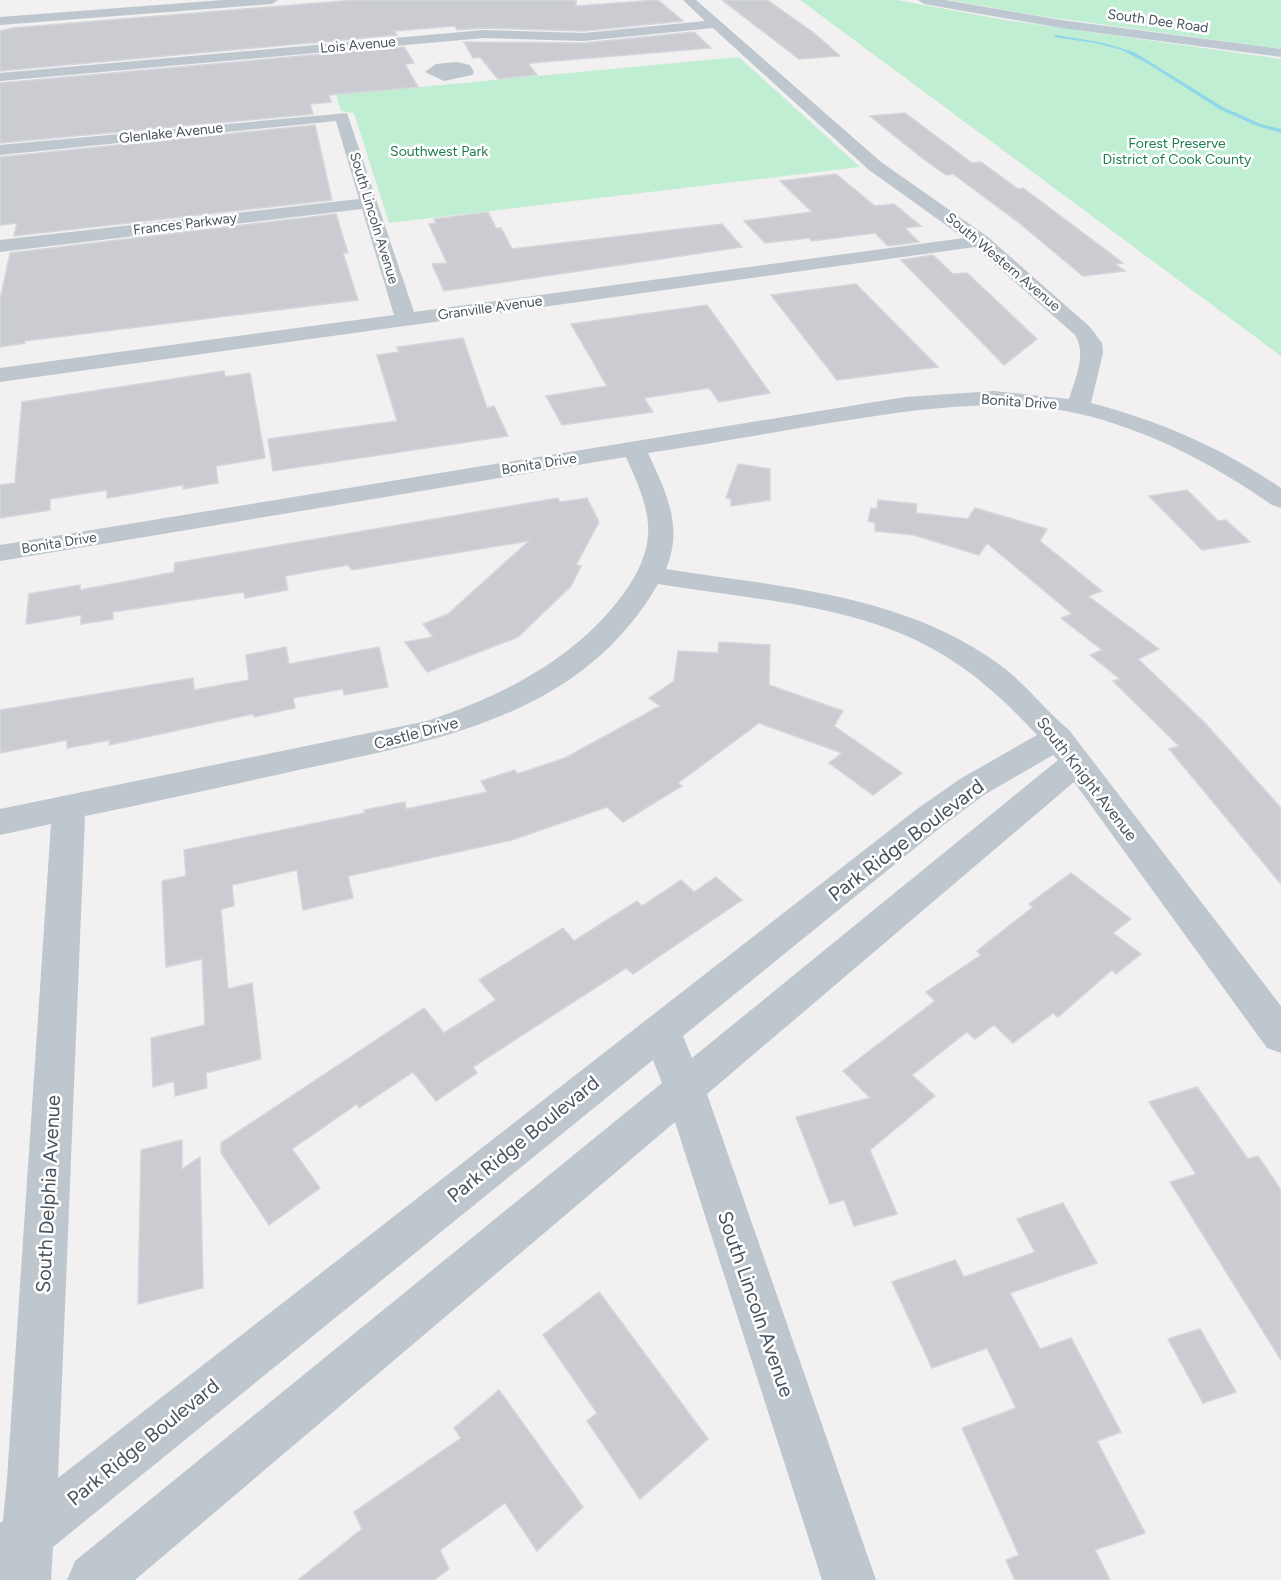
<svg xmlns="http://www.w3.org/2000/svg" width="1281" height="1580" font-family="Figtree,sans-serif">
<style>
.green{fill:#c0eed2}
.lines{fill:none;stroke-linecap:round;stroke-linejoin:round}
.stream{fill:#8fd7e9;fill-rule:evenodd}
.building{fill:#caccd2;stroke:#d4d6db;stroke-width:1.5}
.minor{fill:#bec7ce;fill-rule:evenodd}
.secondary{fill:#bec8d3;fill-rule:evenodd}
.labels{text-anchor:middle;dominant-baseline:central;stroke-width:5;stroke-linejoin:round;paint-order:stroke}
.far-street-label{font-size:14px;fill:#48535d;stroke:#fff}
.far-park-label{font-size:14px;fill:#1b7d4b;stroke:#fff}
.street-label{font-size:16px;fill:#48535d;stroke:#fff}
.near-street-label{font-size:20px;fill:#48535d;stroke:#fff}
</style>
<rect width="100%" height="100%" fill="#f2f0f0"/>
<g class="green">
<polygon points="800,0 897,0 1005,20 1281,59 1281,356"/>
<polygon points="949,0 1281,0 1281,49 1041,16"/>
<polygon points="739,57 860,167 389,223 354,113 341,111 336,95"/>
</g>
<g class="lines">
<polygon class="stream" points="1056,35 1104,43 1134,52 1223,107 1261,124 1281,129 1281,133 1257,126 1219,109 1150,65 1122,50 1095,43 1054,37"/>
</g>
<g class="building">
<polygon points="355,0 576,0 576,6 658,0 683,21 584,31 484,28 457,30 455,26 394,31 397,35 0,71 0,31 12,28"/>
<polygon points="722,0 767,0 814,33 840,56 799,59"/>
<polygon points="694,32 711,48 531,63 529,65 537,75 498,79 480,57 473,58 464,42 584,43"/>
<polygon points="404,47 414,63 405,64 418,87 329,95 331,102 310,104 313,114 0,143 0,83"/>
<polygon points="905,113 972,163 981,162 1018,189 1023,188 1123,263 1115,264 1125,271 1083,276 1018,222 953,174 946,175 922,158 870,116"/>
<polygon points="315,125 332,200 14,236 17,223 0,225 0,157"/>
<polygon points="836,174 875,206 894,204 921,226 905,228 919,242 888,246 875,233 812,241 809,238 765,243 744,221 812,212 780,181"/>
<polygon points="488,212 496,228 501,228 512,249 722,224 742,247 444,291 432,264 447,263 429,224 436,223 434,219"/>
<polygon points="336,214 348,253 343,253 358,300 25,341 25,343 0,347 0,300 10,253"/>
<polygon points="933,255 953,274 967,273 1037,339 1004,365 901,260"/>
<polygon points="856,284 938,367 837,380 771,295"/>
<polygon points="707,305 770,393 719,402 709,388 644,398 653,412 562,425 546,396 607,386 571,324"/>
<polygon points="463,338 487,408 494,406 508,436 273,471 268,439 397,421 377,355 399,352 397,347"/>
<polygon points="224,371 225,377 250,373 265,458 216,466 218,483 183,489 183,485 107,498 107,490 50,499 50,510 0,518 0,485 15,483 22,402"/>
<polygon points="738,464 770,469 770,500 731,506 731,499 726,498"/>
<polygon points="1187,490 1218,521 1226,520 1250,542 1202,550 1149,496"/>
<polygon points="558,498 560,502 587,498 599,522 576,565 581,566 571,586 518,637 427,672 405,642 433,637 423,624 448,614 529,541 352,570 348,565 285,576 288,590 245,598 244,592 113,612 113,619 81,624 81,615 26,624 29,594 80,585 80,590 139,579 174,572 175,563"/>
<polygon points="878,500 917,504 916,513 968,519 975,508 1047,529 1040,541 1102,591 1088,596 1159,649 1138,659 1204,722 1281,808 1281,884 1169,749 1179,746 1113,681 1120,679 1090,655 1102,650 1061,618 1072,614 987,543 979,555 914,535 875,531 875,523 868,521 871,508 877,509"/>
<polygon points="719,642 770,645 769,685 843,711 834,726 902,773 873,795 829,763 842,753 759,723 678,783 682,786 623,822 607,807 512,840 348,876 353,898 303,910 297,870 232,885 234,906 221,909 228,989 252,983 261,1059 206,1073 207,1088 175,1096 174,1081 153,1087 151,1038 205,1025 202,959 166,967 162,881 186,876 184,850 365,813 364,810 405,802 406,809 487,792 481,781 515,770 517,774 565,758 660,706 649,698 674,681 678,651 718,653"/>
<polygon points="286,647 289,664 379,647 388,687 344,695 343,689 293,698 295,708 254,717 253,714 109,745 110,740 67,748 67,740 0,753 0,710 193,678 194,690 249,680 246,655"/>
<polygon points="1071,873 1131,919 1113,933 1141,954 1116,974 1112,970 1058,1017 1053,1013 1013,1043 994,1025 975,1039 967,1032 912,1075 935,1096 870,1150 897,1214 854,1226 844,1200 830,1204 796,1117 870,1098 843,1071 935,1001 926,992 981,955 977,951 1033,907 1029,904"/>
<polygon points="716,877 742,900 633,974 626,968 473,1067 477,1073 436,1101 413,1072 359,1108 357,1104 292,1149 320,1188 269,1225 221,1153 221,1143 424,1008 444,1033 496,1000 479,980 563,928 574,941 637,901 642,906 681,880 694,892"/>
<polygon points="1197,1087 1248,1159 1258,1156 1281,1190 1281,1360 1170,1182 1196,1174 1149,1102"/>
<polygon points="182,1140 182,1169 200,1157 203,1288 138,1304 141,1150"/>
<polygon points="1063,1203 1097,1263 1010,1293 1040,1349 1071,1338 1121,1432 1097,1441 1145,1533 1095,1550 1110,1580 1015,1580 1006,1560 1019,1555 962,1428 1016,1408 987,1348 932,1368 892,1282 955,1260 964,1277 1035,1252 1017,1219"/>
<polygon points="599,1292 708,1439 640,1499 587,1421 597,1413 543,1335"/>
<polygon points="1200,1329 1236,1392 1203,1403 1168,1339"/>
<polygon points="499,1390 583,1507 537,1551 505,1503 440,1550 449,1569 434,1580 298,1580 362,1529 354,1512 461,1438 454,1428"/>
</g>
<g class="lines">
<g class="minor">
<polygon points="223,0 278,0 272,4 0,25 0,17"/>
<path d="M 683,0 L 696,0 L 881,162 L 988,237 L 1090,327 L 1102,343 L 1103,353 L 1091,403 C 1160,421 1222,448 1281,488 L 1281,508 L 1272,505 C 1213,464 1151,431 1080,414 C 996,395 907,411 823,424 C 765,434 707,444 648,453 C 666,492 684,527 666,569 C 779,587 904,594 1000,665 C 1026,684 1045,710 1069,730 L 1281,1006 L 1281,1053 L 1267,1048 L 1074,782 L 707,1094 L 876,1580 L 822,1580 L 675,1122 L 135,1580 L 67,1580 L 75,1561 L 662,1083 L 653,1060 L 53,1547 L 51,1580 L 0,1580 L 0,1523 L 3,1521 L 7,1479 L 51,824 L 0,835 L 0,809 L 427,721 C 500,696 569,663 618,601 C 633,582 646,560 648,536 C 650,508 637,482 626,457 L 0,561 L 0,545 L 905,397 L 994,391 L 1069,399 C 1075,379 1087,354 1075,335 L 975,247 L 0,382 L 0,368 L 394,315 L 362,209 L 0,252 L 0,240 L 359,199 L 336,121 L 0,155 L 0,145 L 347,113 L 414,312 L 964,238 L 869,170 L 713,28 L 584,41 L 484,38 L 0,81 L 0,73 L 484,30 L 584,33 L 705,21 ZM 658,584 C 753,600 864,604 948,658 C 982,679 1010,706 1037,735 L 960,779 L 917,809 L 58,1478 L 85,816 C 158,801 231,785 303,769 C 439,740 582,716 658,584 ZM 1053,755 L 1058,760 L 692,1058 L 683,1036 L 941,827 L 984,795 Z"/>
<polygon points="457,62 470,65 474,72 472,75 444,81 425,72 436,64"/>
</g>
<polygon class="secondary" points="918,0 945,0 1061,20 1281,49 1281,57 1061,28 924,4"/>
</g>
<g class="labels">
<g class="far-street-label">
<text transform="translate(1158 21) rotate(8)">South Dee Road</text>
<text transform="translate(358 45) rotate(-5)">Lois Avenue</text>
<text transform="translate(171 133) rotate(-6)">Glenlake Avenue</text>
<text transform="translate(374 218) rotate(73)">South Lincoln Avenue</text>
<text transform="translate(185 224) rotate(-7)">Frances Parkway</text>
<text transform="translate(1003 262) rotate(40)">South Western Avenue</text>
<text transform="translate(490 308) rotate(-8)">Granville Avenue</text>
<text transform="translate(1019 402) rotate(4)">Bonita Drive</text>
<text transform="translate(539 464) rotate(-9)">Bonita Drive</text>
<text transform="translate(59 543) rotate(-9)">Bonita Drive</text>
</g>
<g class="far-park-label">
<text x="1177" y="143">Forest Preserve<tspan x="1177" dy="16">District of Cook County</tspan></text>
<text x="439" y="151">Southwest Park</text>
</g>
<g class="street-label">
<text transform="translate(416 733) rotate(-15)">Castle Drive</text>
<text transform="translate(1087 779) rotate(52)">South Knight Avenue</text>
</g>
<g class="near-street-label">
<text transform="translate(906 840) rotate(-37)">Park Ridge Boulevard</text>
<text transform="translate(523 1139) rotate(-39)">Park Ridge Boulevard</text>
<text transform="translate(48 1194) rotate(-87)">South Delphia Avenue</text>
<text transform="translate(756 1304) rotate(71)">South Lincoln Avenue</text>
<text transform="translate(143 1442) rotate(-39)">Park Ridge Boulevard</text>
</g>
</g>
</svg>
